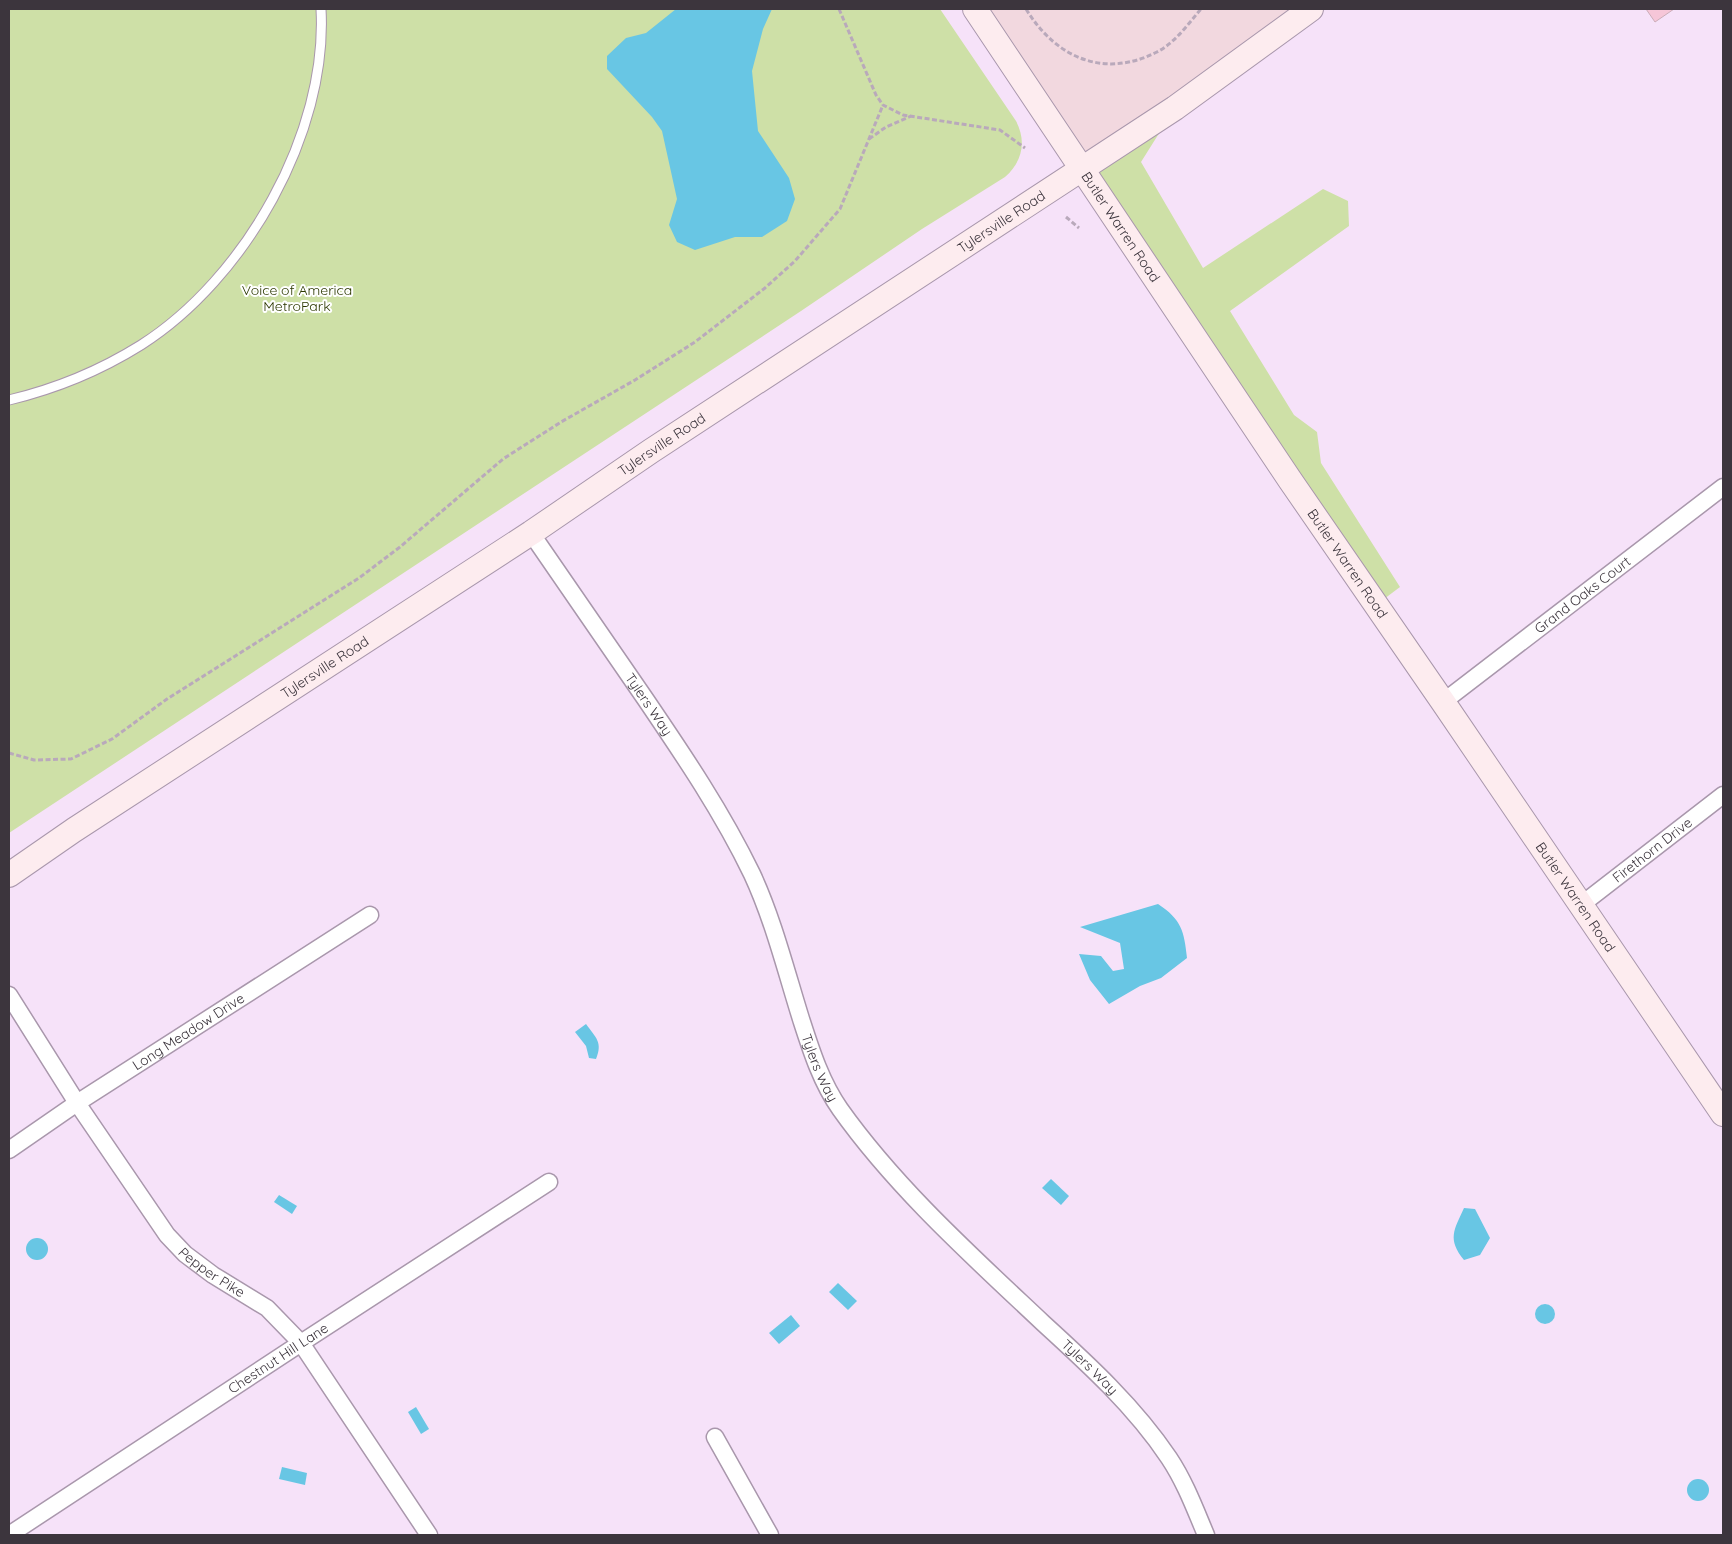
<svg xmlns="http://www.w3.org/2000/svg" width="1732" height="1544" font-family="Quicksand,sans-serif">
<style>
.commercial{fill:#f2d8df}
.green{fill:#cee0a7}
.water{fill:#68c6e4}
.building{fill:#f6c6d8;stroke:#cbadb8}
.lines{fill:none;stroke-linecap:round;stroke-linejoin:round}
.service-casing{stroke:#a997ac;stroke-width:11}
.minor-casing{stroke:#a997ac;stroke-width:19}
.secondary-casing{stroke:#a997ac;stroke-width:26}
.path{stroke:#b9a9bb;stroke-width:3;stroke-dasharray:5 2.5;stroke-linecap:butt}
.service{stroke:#fff;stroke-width:9}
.minor{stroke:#fff;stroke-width:16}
.secondary{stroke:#fdecef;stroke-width:24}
.labels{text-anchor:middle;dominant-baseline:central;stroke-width:4;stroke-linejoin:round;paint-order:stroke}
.street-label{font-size:14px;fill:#3c353d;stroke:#fff}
.park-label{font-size:14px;fill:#2c3800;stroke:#fff}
</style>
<rect width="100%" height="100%" fill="#f6e2f9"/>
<polygon class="commercial" points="975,9 1311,9 1082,169"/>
<g class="green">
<path d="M 9,9 L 940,9 L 1016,121 C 1027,142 1022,162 1005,177 L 922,229 L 801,311 L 9,833 Z"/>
<polygon points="1175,108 1141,162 1203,268 1323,189 1348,201 1349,226 1230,311 1294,415 1317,432 1321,463 1400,587 1376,605 1082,169"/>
</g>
<g class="water">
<polygon points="676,9 772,9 763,29 752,71 758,131 789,178 795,199 787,221 762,237 735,237 695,250 677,242 669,225 677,199 662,131 652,117 607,69 607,56 626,38 646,33"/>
<path d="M 1158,904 C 1182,920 1184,931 1187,958 L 1161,978 L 1140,986 L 1109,1004 L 1090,980 L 1079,954 L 1101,956 L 1113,971 L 1124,969 L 1120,943 L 1080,927 Z"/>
<path d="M 586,1024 C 596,1038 603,1042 596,1059 L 589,1058 L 586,1046 L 575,1032 Z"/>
<polygon points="1051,1179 1069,1196 1061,1205 1042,1188"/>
<polygon points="279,1195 297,1206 292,1214 274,1202"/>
<path d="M 1464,1208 L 1475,1209 L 1490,1238 L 1480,1255 L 1464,1260 C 1447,1239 1454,1230 1464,1208 Z"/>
<circle cx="37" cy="1249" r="11"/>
<polygon points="838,1283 857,1301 848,1310 829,1292"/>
<circle cx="1545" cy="1314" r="10"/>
<polygon points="791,1315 800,1326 779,1344 769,1333"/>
<polygon points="416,1407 429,1429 421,1434 408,1412"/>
<polygon points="282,1467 307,1473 305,1485 279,1479"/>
<circle cx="1698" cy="1490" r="11"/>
</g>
<polygon class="building" points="1646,9 1674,9 1655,22"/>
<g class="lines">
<defs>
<path id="service" d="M 9,400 C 55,389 101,370 141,345 C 245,279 328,133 321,9"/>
<g id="minor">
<path id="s1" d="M 531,533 C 569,589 608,644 646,700 C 684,756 722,812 752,874 C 773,919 786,971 801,1019 C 811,1050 821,1082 840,1109 C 896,1188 973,1257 1043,1323 C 1088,1364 1135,1407 1169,1458 C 1185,1482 1195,1509 1206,1535"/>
<path id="s2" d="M 1443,702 L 1723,487"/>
<path id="s3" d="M 1581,905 L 1723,795"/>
<path id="s4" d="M 9,995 L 77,1103 L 167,1235 L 185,1254 L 213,1275 L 267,1308 L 301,1343 L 429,1535"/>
<path id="s5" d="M 9,1150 L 77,1103 L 370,915"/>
<polyline points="715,1437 770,1535"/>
<path id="s6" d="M 9,1535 L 301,1343 L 549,1182"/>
</g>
<g id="secondary">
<path id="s7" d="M 975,9 L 1290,480 L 1443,702 L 1723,1114"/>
<path id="s8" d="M 9,875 L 74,830 L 531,533 L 651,451 L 1175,108 L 1311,9"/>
</g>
</defs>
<use href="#service" class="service-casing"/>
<use href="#minor" class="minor-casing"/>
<use href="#secondary" class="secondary-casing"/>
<g class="path">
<polyline points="839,9 876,95 883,105 903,115 1000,130 1025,148"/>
<path d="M 1026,9 C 1056,58 1104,79 1157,52 C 1176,42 1188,24 1201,9"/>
<polyline points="869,139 886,127 911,116"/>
<polyline points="1066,217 1079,228"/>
<polyline points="9,753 34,760 71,759 112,739 167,699 359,578 400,547 503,459 561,422 635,380 695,342 765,288 795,261 840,209 883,105"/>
</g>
<use href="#service" class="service"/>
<use href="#minor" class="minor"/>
<use href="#secondary" class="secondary"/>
</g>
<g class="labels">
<g class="street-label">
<text stroke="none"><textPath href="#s8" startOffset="1188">Tylersville Road</textPath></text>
<text stroke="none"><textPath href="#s7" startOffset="262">Butler Warren Road</textPath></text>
<text stroke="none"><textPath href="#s8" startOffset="782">Tylersville Road</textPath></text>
<text stroke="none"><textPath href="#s7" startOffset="668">Butler Warren Road</textPath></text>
<text stroke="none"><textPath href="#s2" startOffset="176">Grand Oaks Court</textPath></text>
<text stroke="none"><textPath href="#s8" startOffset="378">Tylersville Road</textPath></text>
<text stroke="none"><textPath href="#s1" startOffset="208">Tylers Way</textPath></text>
<text stroke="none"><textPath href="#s3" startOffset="90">Firethorn Drive</textPath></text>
<text stroke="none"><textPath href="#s7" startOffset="1072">Butler Warren Road</textPath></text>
<text stroke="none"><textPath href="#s5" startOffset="215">Long Meadow Drive</textPath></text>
<text stroke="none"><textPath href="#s1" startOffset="612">Tylers Way</textPath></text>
<text stroke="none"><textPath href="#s4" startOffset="346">Pepper Pike</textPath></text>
<text stroke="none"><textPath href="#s6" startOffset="322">Chestnut Hill Lane</textPath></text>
<text stroke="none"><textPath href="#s1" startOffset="1018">Tylers Way</textPath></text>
</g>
<g class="park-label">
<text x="297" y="290">Voice of America<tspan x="297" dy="16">MetroPark</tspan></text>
</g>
</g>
<rect width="1732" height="1544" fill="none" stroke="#3c353d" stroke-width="20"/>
</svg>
